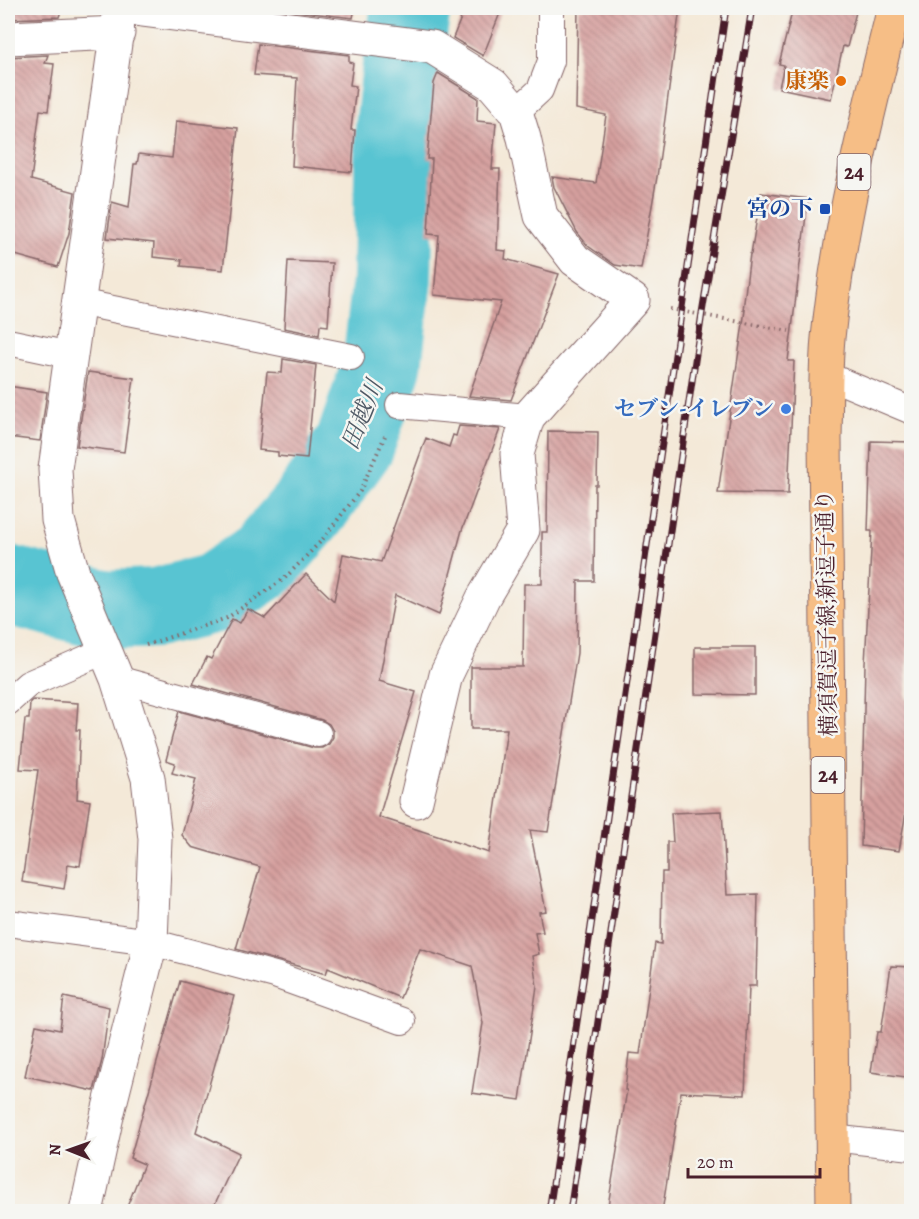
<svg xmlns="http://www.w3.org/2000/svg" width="919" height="1219" font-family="Alegreya,'Noto Serif JP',serif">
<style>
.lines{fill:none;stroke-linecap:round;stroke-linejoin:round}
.river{stroke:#58c4d2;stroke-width:80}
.building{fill:url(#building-back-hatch)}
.lane-casing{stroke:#866668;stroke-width:28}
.street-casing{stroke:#866668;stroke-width:35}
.primary-casing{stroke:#866668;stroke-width:35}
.path{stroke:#866668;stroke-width:4;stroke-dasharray:1.5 4.5;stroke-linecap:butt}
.lane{stroke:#fff;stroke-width:26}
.street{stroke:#fff;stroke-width:33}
.primary{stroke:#f6be86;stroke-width:33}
.rail-casing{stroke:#4a1f2b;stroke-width:7}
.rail{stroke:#f6f6f2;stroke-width:4.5;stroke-dasharray:14;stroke-linecap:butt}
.food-dot{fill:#e8710a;stroke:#f6f6f2;stroke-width:2}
.transit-dot{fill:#1a4fb4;stroke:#f6f6f2;stroke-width:2}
.shop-dot{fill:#3f7fe0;stroke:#f6f6f2;stroke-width:2}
.labels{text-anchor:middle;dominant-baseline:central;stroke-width:5;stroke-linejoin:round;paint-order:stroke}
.shield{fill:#f6f6f2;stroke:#7e6067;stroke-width:1.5}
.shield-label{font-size:21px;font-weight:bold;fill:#4a1f2b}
.food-label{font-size:22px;font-weight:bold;fill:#c56008;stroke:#f6f6f2;text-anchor:end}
.transit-label{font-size:22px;font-weight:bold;fill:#164399;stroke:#f6f6f2;text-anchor:end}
.shop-label{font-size:22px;font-weight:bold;fill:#366cbe;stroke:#f6f6f2;text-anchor:end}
.street-label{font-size:22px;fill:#4a1f2b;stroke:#f6f6f2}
.water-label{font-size:24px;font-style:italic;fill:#4f5965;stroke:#f6f6f2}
</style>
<defs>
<pattern id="building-back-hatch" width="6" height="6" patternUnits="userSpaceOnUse" patternTransform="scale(1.5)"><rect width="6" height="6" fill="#d6a09f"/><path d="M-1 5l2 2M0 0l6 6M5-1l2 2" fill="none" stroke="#b08282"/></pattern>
</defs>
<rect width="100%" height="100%" fill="#f6f6f2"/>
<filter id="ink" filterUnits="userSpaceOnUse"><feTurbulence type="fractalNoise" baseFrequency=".0167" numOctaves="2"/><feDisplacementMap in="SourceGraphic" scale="12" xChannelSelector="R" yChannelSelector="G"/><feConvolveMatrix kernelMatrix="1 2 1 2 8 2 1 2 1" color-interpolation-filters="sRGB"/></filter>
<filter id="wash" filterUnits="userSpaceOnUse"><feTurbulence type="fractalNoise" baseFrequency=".008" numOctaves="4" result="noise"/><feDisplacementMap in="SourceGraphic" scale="24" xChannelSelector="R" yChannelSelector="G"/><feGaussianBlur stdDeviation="1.35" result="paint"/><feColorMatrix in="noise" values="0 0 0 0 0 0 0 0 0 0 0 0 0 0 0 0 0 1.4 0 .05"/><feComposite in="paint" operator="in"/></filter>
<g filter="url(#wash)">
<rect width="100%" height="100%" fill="#f4e9d8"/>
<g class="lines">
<polyline class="river" points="8,585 106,610 155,608 215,593 264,560 309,508 355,444 382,365 392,279 395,127 403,58 411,8"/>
</g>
<g id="blocks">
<g class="building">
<polygon points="8,8 62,8 59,17 8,19"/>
<polygon points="270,8 355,8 353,18"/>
<polygon points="465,8 502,8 483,56 453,38"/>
<polygon points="578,8 680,8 657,177 641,269 615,265 588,246 577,232 554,187 552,177 596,183 606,115 576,109"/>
<polygon points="793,8 857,8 847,47 843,46 831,99 779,88 784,65 779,64"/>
<polygon points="258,44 349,55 349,62 353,63 350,85 356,86 351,130 355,130 352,172 292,166 297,78 254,75"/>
<polygon points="48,55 45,63 54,64 48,111 40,110 31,180 75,192 69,233 58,267 8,253 8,57"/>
<polygon points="438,73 478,98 477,121 496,123 492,169 500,169 497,250 506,251 505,259 559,274 511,400 469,396 501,302 434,295 439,235 428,234 432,159 427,159 434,83"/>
<polygon points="176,121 238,128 223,270 181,266 182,260 153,257 154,243 107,238 112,202 129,207 134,164 137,164 139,154 172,158"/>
<polygon points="761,193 808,199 788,361 794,361 788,494 718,493 745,310 743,310 750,254 751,254"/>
<polygon points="288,261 332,263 328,326 320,325 319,335 284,328"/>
<polygon points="283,359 316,365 307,459 278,456 278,452 259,450 267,372 282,373"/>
<polygon points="88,372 134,378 124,452 77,446"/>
<polygon points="8,386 47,392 40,441 8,437"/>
<polygon points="459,426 500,429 462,530 439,615 395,595 379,681 416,692 379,817 489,853 507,729 471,729 471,667 523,667 524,584 542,584 542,532 547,532 548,431 598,432 597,485 595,485 594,581 578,581 577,653 548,832 530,830 546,911 539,912 543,932 535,933 539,954 532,956 537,986 520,1100 472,1093 483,1023 472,966 420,949 400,998 328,968 326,974 236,949 260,867 192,847 182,835 196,779 172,773 175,763 166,760 179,711 314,748 322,748 329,744 333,737 333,731 329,724 322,720 193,684 207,657 211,659 232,619 240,623 248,609 265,618 306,574 334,601 343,554 381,562 426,438 449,447 453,435 456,436"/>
<polygon points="871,441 912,442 912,634 909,634 906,699 911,699 912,779 899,851 861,846 865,664 872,531 868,531"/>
<polygon points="695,647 755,647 755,695 695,694"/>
<polygon points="33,700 78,703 76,730 80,730 77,799 90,801 80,866 68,864 64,889 22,882 38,770 20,769 25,719 29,719 30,702"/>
<polygon points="722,811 727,895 758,894 756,986 749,986 745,1095 681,1092 662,1212 607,1212 627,1090 625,1090 629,1053 640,1054 655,943 661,944 662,872 667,872 667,842 673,842 671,813"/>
<polygon points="891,966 912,967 912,1078 871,1072 877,1032 881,1032"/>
<polygon points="180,981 234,996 196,1132 239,1153 211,1212 125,1212 144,1164 130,1158"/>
<polygon points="64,997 109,1007 102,1060 94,1091 25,1076 36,1025 60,1030"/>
</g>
</g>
</g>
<g filter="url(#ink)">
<use href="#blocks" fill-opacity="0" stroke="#866668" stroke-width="1.5"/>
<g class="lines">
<defs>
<g id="lane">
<polyline points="516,112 540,90 551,61 551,8"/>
<polyline points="78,302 351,357"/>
<polyline points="8,342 70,355"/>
<polyline points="826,375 912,411"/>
<polyline points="399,405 528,417"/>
<polyline points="117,679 318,734"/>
<polyline points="8,702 28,684 104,651"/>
<polyline points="8,923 151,942 275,975 402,1021"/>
<polyline points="832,1138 912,1147"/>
</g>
<g id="street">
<polyline points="126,8 432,47 493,85 516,112 524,138 541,216 575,260 633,300 528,417 517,454 523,530 483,598 446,675 416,801"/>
<polyline points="8,38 118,33"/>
<polyline points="86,1212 107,1116 151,942 155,839 148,778 117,679 73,573 58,520 55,469 120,8"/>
</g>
<path id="primary" d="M 833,1212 L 825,438 C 826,405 825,371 828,338 C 839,226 867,117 894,8"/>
</defs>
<use href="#lane" class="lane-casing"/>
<use href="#street" class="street-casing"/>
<use href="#primary" class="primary-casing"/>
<g class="path">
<polyline points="670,309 789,331"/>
<polyline points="146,645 227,618 284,579 322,540 360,491 385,436"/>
</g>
<use href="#lane" class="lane"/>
<use href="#street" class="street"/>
<use href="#primary" class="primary"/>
<defs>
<g id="rail">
<polyline points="549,1212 726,8"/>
<polyline points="570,1212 702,313 752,8"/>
</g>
</defs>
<use href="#rail" class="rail-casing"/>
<use href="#rail" class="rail"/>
</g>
</g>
<circle class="food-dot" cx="841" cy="81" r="6"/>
<rect class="transit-dot" x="819" y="203" width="12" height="12" rx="3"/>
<circle class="shop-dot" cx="786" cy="409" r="6"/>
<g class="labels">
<g class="shield">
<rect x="837.5" y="154" width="33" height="36" rx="4.5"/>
<rect x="811.5" y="757" width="33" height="36" rx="4.5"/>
</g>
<g class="shield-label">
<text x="854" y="172">24</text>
<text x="828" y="775">24</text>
</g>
<g class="food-label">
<text x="829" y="81">康楽</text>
</g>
<g class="transit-label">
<text x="813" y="209">宮の下</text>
</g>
<g class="shop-label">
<text x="774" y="409">セブン-イレブン</text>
</g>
<g class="street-label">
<text transform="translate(827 613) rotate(-91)">横須賀逗子線;新逗子通り</text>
</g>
<g class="water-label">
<text transform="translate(362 415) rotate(-68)">田越川</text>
</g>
</g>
<rect width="919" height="1219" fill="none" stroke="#f6f6f2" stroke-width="30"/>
<g transform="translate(69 1150) rotate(271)" stroke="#f6f6f2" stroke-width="4.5" paint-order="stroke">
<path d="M0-4.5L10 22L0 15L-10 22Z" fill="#4a1f2b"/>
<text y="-9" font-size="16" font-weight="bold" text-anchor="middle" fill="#4a1f2b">N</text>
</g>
<path d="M688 1168v9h132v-9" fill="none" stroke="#4a1f2b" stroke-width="3"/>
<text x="697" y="1168" font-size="18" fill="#4a1f2b" stroke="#f6f6f2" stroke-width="4.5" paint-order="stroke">20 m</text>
</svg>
